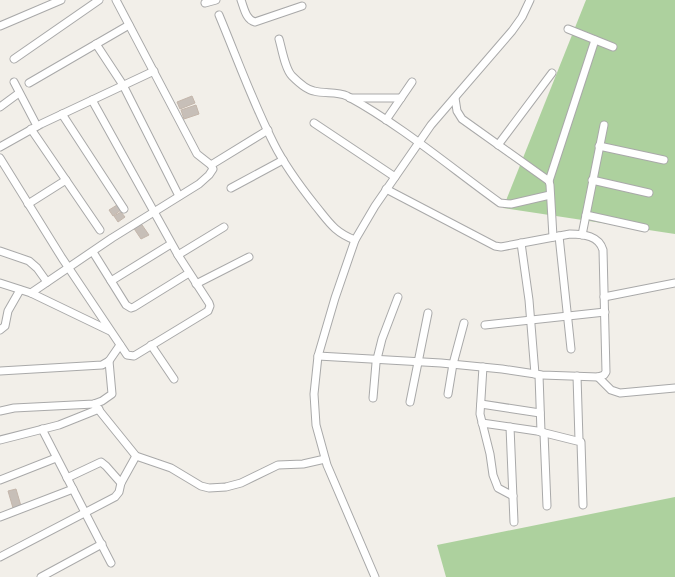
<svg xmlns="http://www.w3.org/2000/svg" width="675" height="577" font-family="'Asap Condensed',sans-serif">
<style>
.forest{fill:#add19e}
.building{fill:#c7bfb8;stroke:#c4b6ab}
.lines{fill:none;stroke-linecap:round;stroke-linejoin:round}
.street-casing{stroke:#a9a9a9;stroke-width:9}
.street{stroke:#fff;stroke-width:7}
</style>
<rect width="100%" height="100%" fill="#f2efe9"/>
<g class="forest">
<polygon points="586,0 675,0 675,234 503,208"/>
<polygon points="675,497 675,577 446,577 437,545"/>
</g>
<g class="building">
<polygon points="192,96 195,103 180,109 177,102"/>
<polygon points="196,105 199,114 184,119 181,110"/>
<polygon points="117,205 121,210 113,216 109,210"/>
<polygon points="121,212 125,217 118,222 114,216"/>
<polygon points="140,222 149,235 141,239 133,227"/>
<polygon points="16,489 21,506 13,508 8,491"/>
</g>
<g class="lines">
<defs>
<g id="street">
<path d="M 241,0 C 244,8 246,20 255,22 L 302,6"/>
<polyline points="205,3 216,0"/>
<path d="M 219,15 C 237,58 253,103 274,144 C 285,166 300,186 315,205 C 329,222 334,232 355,240"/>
<polyline points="0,26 61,0"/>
<polyline points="568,29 613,47"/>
<path d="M 279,39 C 282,49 285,69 292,76 C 297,81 307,90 314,91 C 325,94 337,91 347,96 C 402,126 450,167 500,203 L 511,204 L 550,195"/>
<polyline points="96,44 123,85 179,196"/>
<polyline points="14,59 99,0"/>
<polyline points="14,82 37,126"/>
<polyline points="29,83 129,25"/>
<polyline points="350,98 401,98"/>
<polyline points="455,98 457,111 462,119 549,181 550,185 553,237"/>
<polyline points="0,107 19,93"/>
<polyline points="62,114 124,209"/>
<polyline points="386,120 412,82"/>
<polyline points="314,123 395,177"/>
<polyline points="31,129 100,230"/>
<polyline points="498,145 552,73"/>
<polyline points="599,146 664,160"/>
<polyline points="0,147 41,124 154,71"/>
<polyline points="0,158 62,258 127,355 134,356 208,311 210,306 209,303 178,255 92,100"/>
<polyline points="211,165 268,130"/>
<polyline points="592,180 649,193"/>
<polyline points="549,181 595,40"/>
<polyline points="231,188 283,160"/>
<polyline points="28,204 66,180"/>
<polyline points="586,215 645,228"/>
<polyline points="582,235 604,125"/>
<polyline points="559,236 571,349"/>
<polyline points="521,243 529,300 535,374"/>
<polyline points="0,251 29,261 37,268 47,282"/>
<polyline points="93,252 126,305 131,308 134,307 189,273"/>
<polyline points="178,255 224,227"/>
<polyline points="111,281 171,244"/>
<polyline points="0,283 31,293 110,331"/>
<polyline points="196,284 249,257"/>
<polyline points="31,293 112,238 199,184 209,175 213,169 211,165 197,154 116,0"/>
<polyline points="604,297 675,283"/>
<polyline points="485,325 605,312"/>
<polyline points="0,330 5,326 8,311 20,290"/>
<polyline points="151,345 174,379"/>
<path d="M 318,356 L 441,363 L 502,369 L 542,375 L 598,377 L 604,375 L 606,372 L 603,250 C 599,236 584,234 570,234 L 501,247 L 495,246 L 386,189"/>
<polyline points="483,367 480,414 490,454 493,475 498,488 513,496"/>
<polyline points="0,371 102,365 109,361 120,345"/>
<polyline points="539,375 541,432"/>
<polyline points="577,376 579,440"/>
<polyline points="598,377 611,390 620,393 675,388"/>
<polyline points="448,394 453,364 464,323"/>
<polyline points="373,398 376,363 382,339 398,297"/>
<polyline points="410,402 428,313"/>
<polyline points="94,404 136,456 171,468 201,486 209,488 226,487 241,483 278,465 303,464 325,459"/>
<polyline points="481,404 540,413"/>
<polyline points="0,411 14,408 94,404 102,401 112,394 109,361"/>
<polyline points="482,423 537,431 581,442 583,505"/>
<polyline points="510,427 514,522"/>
<polyline points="42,429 111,563"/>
<polyline points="544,433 547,506"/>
<polyline points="0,440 59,425 99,409"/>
<polyline points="67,478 101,462 106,466 121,483"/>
<polyline points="0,480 56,458"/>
<polyline points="0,517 73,489"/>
<polyline points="0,557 115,497 119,492 121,483 136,456"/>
<polyline points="41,577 102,544"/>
<polyline points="375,577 327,465 316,425 314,394 318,356 335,298 355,240 375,206 431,125 512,31 522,17 530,0"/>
</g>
</defs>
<use href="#street" class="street-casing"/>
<use href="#street" class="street"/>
</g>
</svg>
